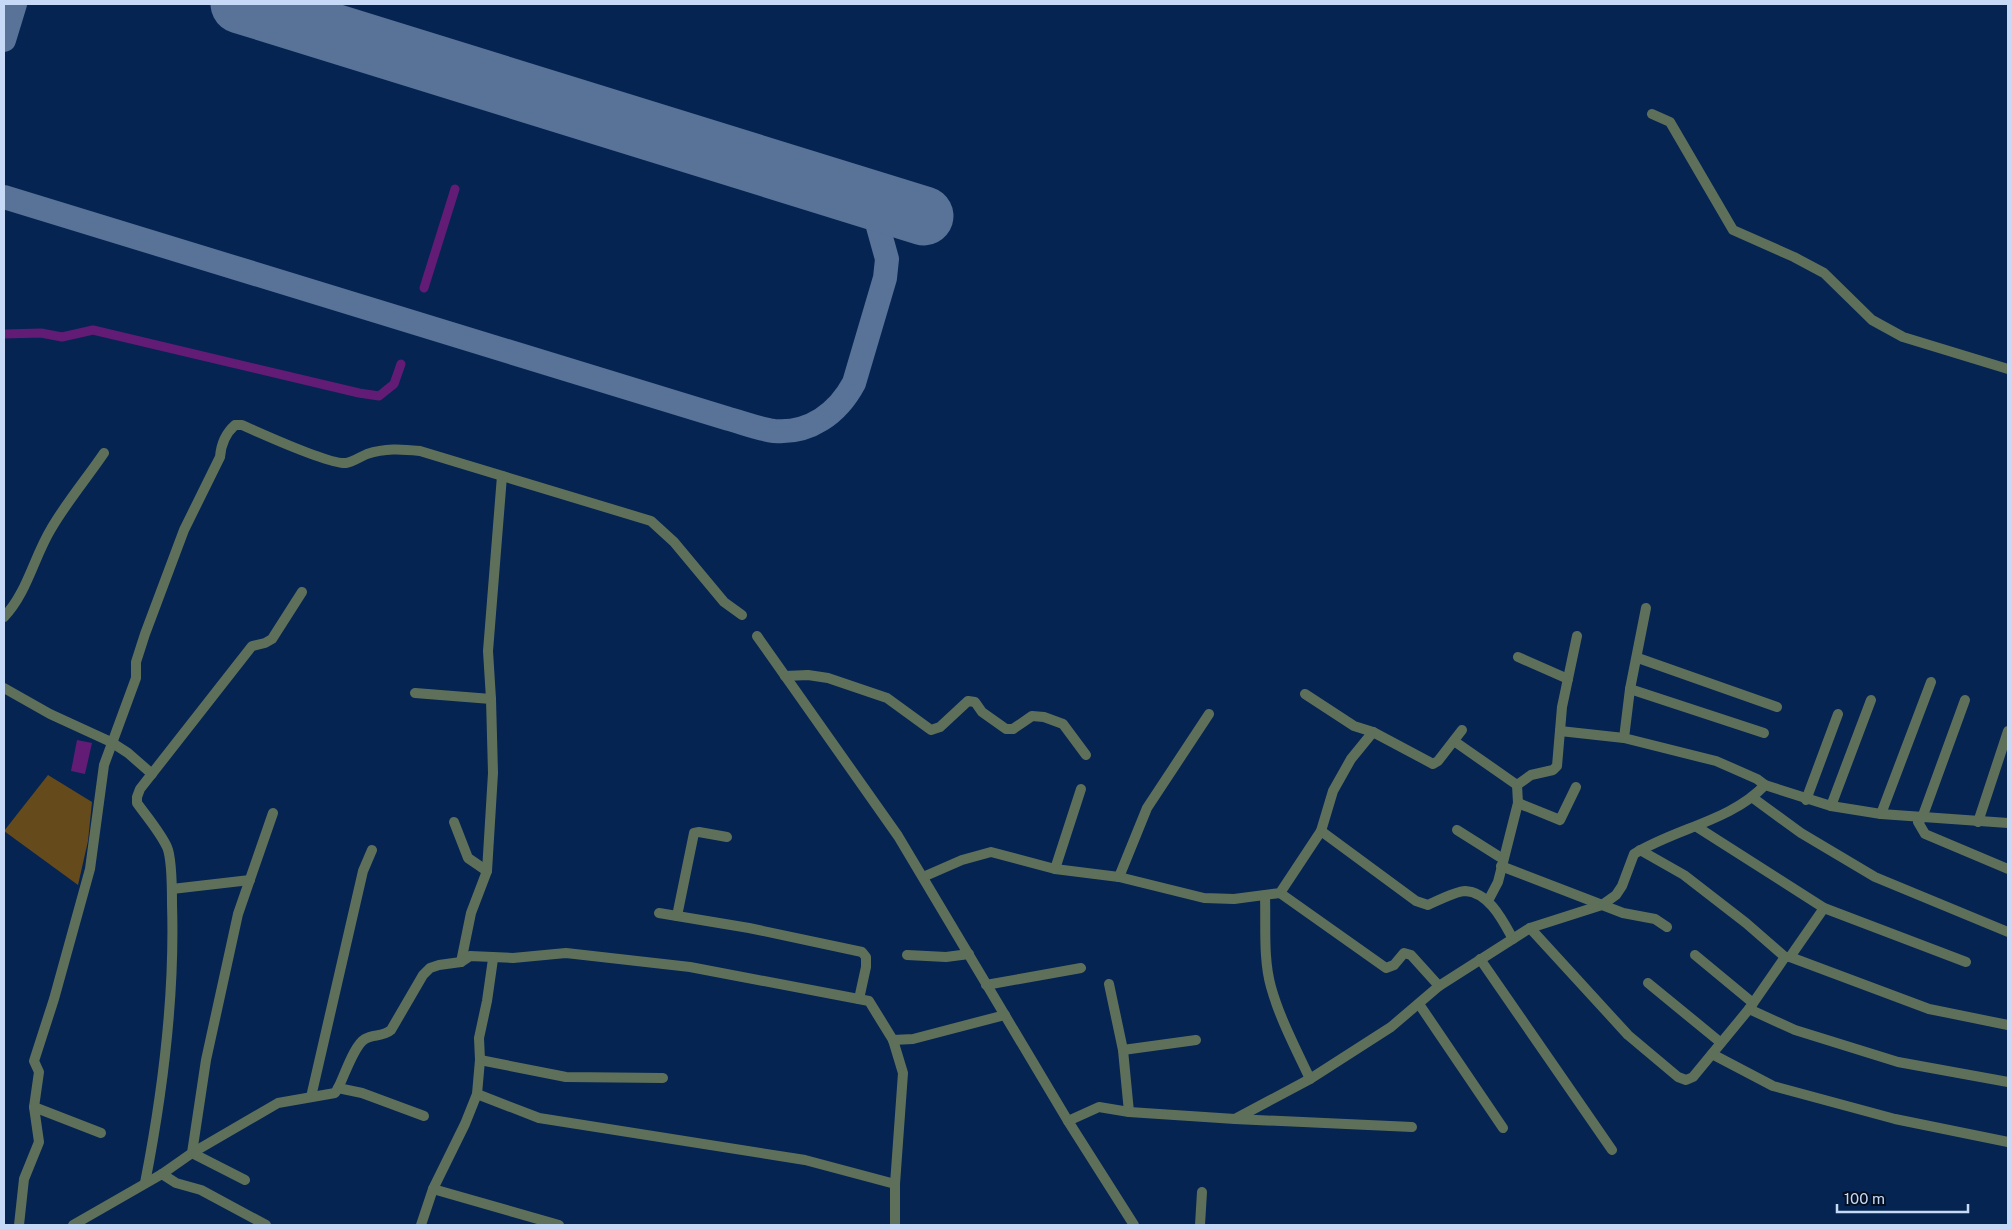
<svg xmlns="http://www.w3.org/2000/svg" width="2012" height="1229" font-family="'Public Sans',sans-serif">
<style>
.green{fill:#654a1c}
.water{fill:#621c75}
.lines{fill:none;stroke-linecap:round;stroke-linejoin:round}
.canal{stroke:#621c75;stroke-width:9}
.taxiway{stroke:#587298;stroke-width:24}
.runway{stroke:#587298;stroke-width:59}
.street{stroke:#5f705a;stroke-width:10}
</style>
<rect width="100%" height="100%" fill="#052451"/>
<polygon class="green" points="48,775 92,802 88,841 78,885 4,831"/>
<polygon class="water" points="77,740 92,743 85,774 71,771"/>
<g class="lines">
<g class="canal">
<polyline points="424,288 455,189"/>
<polyline points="4,334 41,333 62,337 93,330 359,393 379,396 394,384 401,364"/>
</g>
<g class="taxiway">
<polyline points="4,40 15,4"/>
<path d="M 4,197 L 729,419 C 744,423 759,429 774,431 C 810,434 838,413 854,383 L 885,278 L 887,259 L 877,223 L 864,202 L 856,195"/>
</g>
<polyline class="runway" points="240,4 924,216"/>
<g class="street">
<polyline points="1652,114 1670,122 1733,230 1794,257 1824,273 1872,320 1903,337 2008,369"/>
<path d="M 4,617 C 27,593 34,557 51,529 C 66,503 87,478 104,453"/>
<polyline points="757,636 898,836 1068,1121 1134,1225"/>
<polyline points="1518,657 1568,679"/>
<polyline points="1638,658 1777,707"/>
<polyline points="785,676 808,675 828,678 887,698 931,730 940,727 968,701 975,702 982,712 1006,729 1013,729 1032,716 1044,717 1063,724 1086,755"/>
<polyline points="4,688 50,714 111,742 128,753 152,774"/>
<polyline points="1630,689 1764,733"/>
<polyline points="415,693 491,699"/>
<polyline points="1305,694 1354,726 1373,732 1433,764 1438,761 1462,730"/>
<polyline points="1965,700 1922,818 1918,822 1925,834 2008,869"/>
<polyline points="1560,731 1624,738 1716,761 1757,779 1765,785"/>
<polyline points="1624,738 1630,689 1646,608"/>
<polyline points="1454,741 1517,785"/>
<polyline points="1753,798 1801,833 1875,877 2008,932"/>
<polyline points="1806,800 1838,714"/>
<polyline points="1518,803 1560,820 1576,787"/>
<polyline points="1831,806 1871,700"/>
<polyline points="1881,814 1931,682"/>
<polyline points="454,822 468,858 487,871"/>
<polyline points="1978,822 2008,731"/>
<polyline points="1697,827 1824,908 1966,962"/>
<polyline points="1457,830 1503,859"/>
<path d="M 1321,831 L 1416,901 L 1428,905 C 1437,901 1456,891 1465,891 C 1489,892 1503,921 1513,939"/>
<polyline points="1640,850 1684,875 1746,923 1785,957"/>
<polyline points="1501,866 1623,913 1655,919 1667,927"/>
<polyline points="1055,869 1081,789"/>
<polyline points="923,877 962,860 991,852 1055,869 1119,877 1204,898 1234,899 1280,893 1321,831 1333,791 1351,759 1373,732"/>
<polyline points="1119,877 1147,808 1209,714"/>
<polyline points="172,889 250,880"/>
<polyline points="1280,893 1386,968 1394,965 1404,953 1411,955 1439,986"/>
<path d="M 1265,896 C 1266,925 1263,959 1271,987 C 1280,1019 1296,1049 1310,1079"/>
<polyline points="1488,901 1498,882 1518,803 1517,785 1531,775 1553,770 1557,766 1562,707 1577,636"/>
<polyline points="659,913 749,928 862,952 866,957 866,967 859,999"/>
<polyline points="677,916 694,833 699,832 727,837"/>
<polyline points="1530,928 1628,1035 1678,1077 1686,1080 1693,1077 1749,1009 1785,957 1790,957 1824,908"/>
<polyline points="907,955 946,957 969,954"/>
<polyline points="1695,955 1753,1003"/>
<polyline points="1790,957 1929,1009 2008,1025"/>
<polyline points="1480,959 1612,1150"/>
<polyline points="461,962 471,913 487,871 493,773 491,699 488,651 502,476"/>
<polyline points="1648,983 1720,1042"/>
<polyline points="1109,984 1123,1050 1129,1112"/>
<polyline points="986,985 1081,968"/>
<polyline points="1419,1004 1503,1128"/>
<polyline points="1749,1009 1795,1030 1898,1062 2008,1082"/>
<polyline points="893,1040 913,1039 1005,1015"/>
<polyline points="1123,1050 1196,1040"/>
<polyline points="1712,1054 1773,1086 1895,1119 2008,1142"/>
<polyline points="480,1060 566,1077 663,1078"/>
<polyline points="338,1088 362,1093 424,1116"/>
<polyline points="477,1094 539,1118 805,1160 895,1184"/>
<polyline points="311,1097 363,871 372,850"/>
<polyline points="34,1107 101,1133"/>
<path d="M 1235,1119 L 1310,1079 L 1391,1027 L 1439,986 L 1530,928 L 1602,905 L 1616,895 L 1622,886 L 1634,854 C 1676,828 1731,821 1765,785 L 1831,806 L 1881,814 L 2008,823"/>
<polyline points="1068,1121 1099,1107 1129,1112 1235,1119 1412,1127"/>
<polyline points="162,1174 176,1183 201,1190 266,1225"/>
<polyline points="245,1180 192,1153 206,1060 238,914 273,813"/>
<path d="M 145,1183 C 163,1091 175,998 172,904 C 172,891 172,858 167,847 C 160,832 147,817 137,803 L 137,797 L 140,789 L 252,646 L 265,643 L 272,639 L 302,592"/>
<polyline points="433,1189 559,1225"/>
<path d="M 19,1225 L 24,1179 L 39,1142 L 34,1107 L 39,1072 L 34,1061 L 54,999 L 90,869 L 104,765 L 136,678 L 136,662 L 145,634 L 184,530 L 220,457 C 221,444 226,433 235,425 L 242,425 C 260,433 330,465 346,463 C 353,462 360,457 367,454 C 385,448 401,449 420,451 L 651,521 L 674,542 L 724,602 L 742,615"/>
<path d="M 73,1225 L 162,1174 L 192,1153 L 278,1103 L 335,1093 L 338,1088 C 344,1077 354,1045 365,1039 C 373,1034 383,1037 391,1030 L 423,975 L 430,968 L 439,965 L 461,962 L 470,956 L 513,958 L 566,953 L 690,967 L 869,1001 L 893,1040 L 903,1073 L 895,1184 L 895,1225"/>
<polyline points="421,1225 433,1189 465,1124 477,1094 480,1060 479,1038 487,1001 493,959"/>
<polyline points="1200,1225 1202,1192"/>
</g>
</g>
<rect width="2012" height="1229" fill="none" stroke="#c6d9f6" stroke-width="10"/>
<path d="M1837 1204v8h131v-8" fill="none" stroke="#c6d9f6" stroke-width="2.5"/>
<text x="1844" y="1204" font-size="15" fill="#c6d9f6" stroke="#040f22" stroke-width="4" paint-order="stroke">100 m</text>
</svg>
